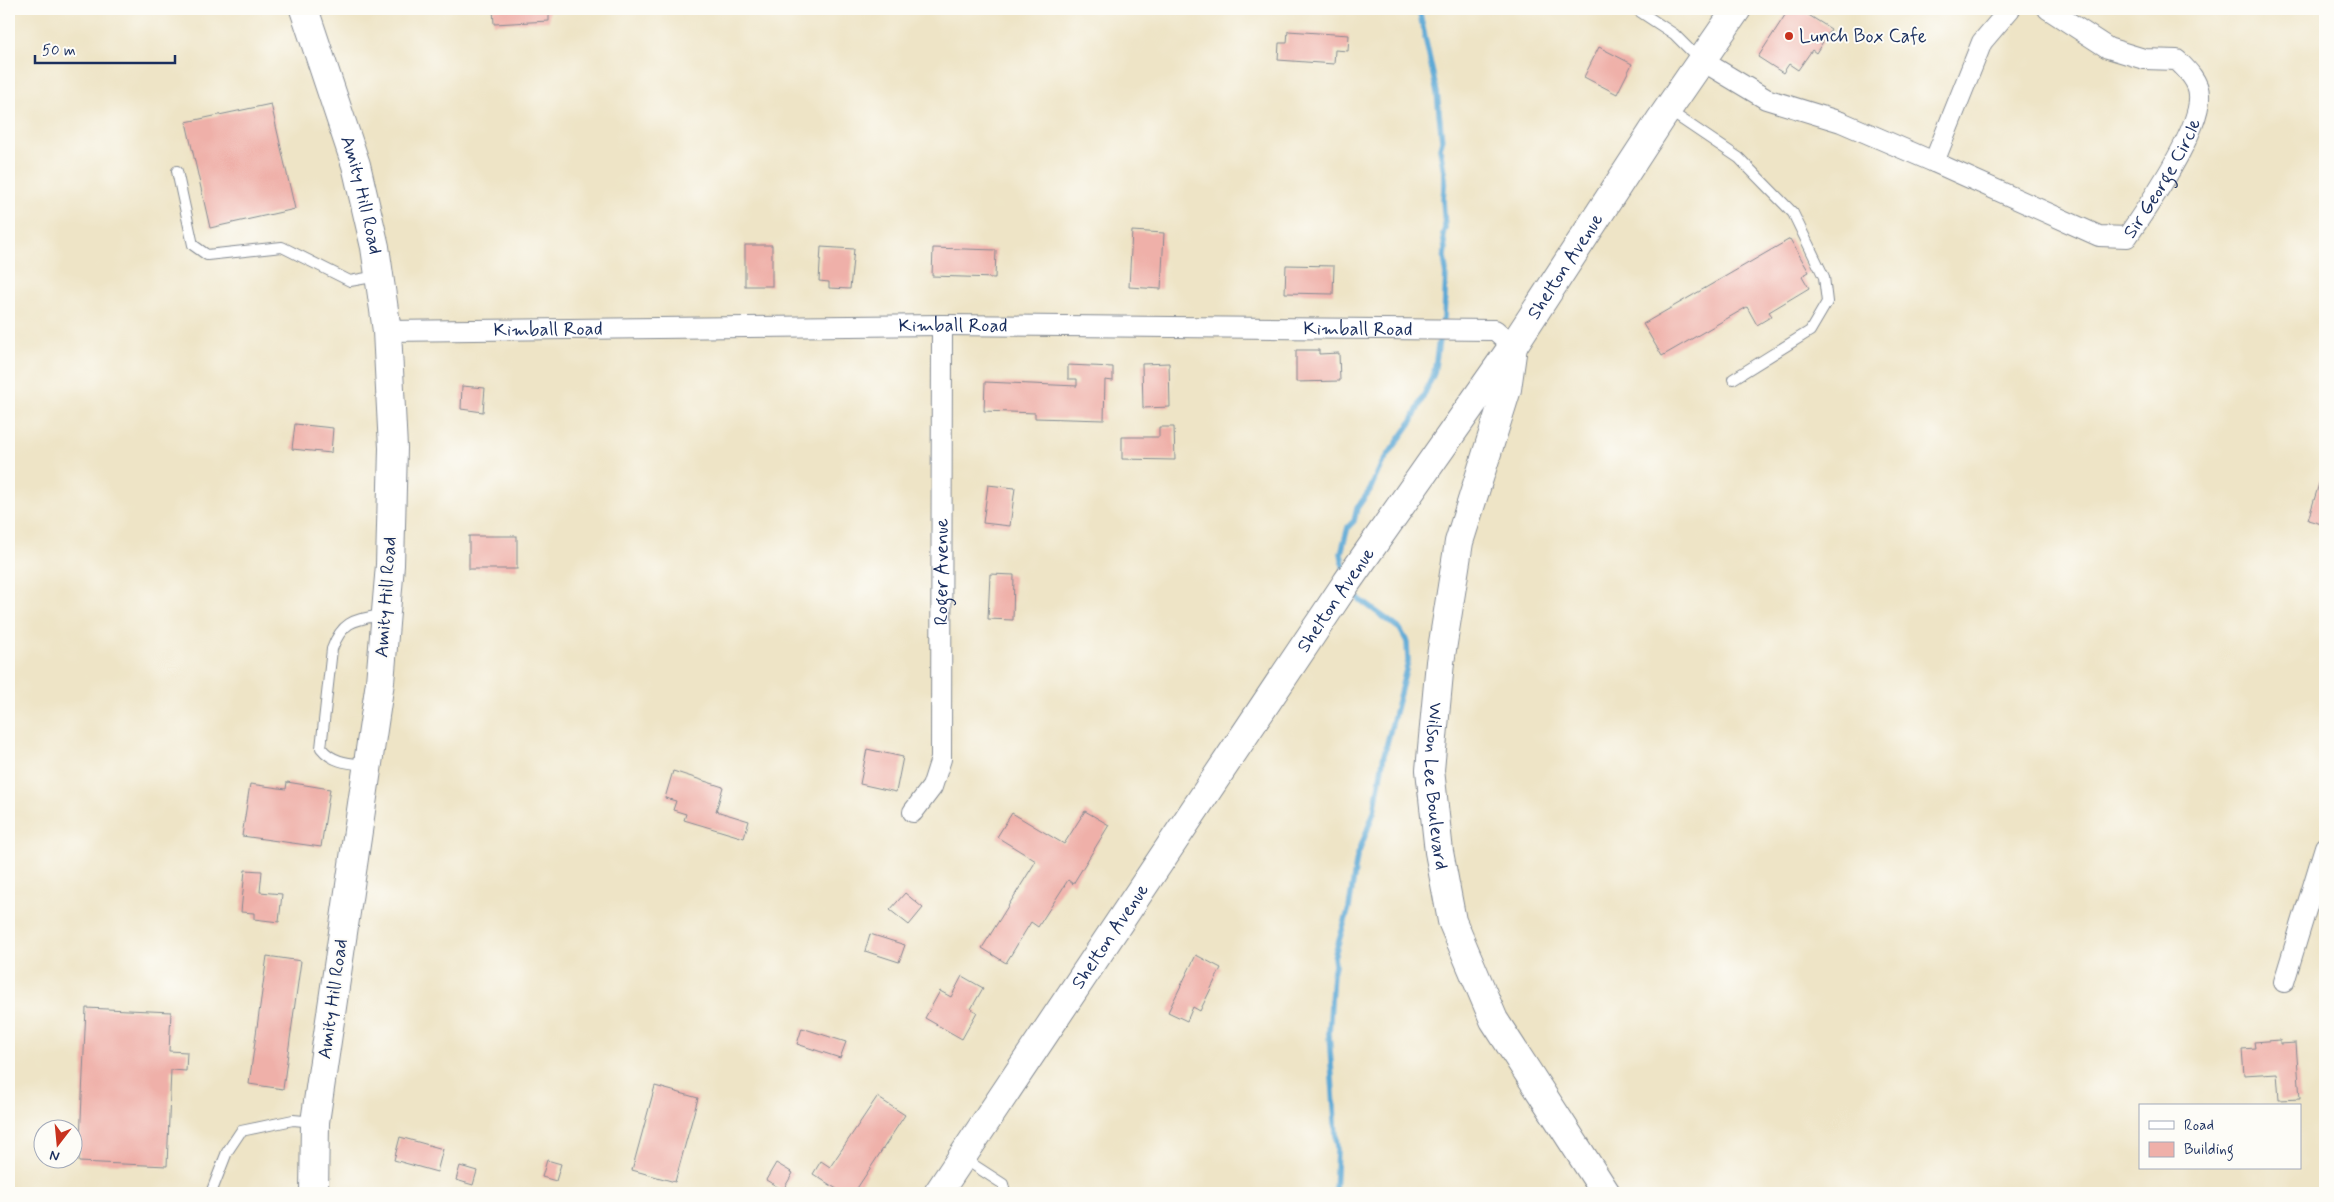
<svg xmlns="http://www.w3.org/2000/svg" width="2334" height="1202" font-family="Mynerve,sans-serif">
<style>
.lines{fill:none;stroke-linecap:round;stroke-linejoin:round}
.stream{stroke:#5da9d5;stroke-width:5.5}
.building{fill:#efb0a9}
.lane-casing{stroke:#848a92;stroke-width:12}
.street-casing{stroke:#848a92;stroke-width:22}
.secondary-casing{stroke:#848a92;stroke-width:30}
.primary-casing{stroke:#848a92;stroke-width:30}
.lane{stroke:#fff;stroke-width:10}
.street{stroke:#fff;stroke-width:20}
.secondary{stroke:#fff;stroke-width:28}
.primary{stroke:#fff;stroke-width:28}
.poi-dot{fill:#c8321e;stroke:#fdfcf7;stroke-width:2}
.labels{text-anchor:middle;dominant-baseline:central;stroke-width:4;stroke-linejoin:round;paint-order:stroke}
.poi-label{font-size:19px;fill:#1b2f5e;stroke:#fdfcf7;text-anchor:start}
.street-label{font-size:19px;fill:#1b2f5e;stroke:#fdfcf7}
</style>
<rect width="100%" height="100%" fill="#fdfcf7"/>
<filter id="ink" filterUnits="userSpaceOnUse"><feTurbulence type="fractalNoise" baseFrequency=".02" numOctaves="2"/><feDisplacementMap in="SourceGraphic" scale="10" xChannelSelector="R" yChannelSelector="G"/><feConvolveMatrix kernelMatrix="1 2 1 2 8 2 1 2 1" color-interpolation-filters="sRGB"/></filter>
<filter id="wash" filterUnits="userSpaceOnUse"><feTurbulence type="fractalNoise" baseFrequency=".0096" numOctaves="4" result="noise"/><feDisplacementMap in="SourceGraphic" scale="20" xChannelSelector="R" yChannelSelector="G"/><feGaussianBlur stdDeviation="1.12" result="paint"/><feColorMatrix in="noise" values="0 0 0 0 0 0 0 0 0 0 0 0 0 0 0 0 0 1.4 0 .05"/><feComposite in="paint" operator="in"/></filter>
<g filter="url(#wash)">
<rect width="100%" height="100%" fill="#eee4c6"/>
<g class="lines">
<g class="stream">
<polyline points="1419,9 1437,93 1442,141 1440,148 1445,178 1443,199 1445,228 1443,234 1445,249 1444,256 1446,271 1444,319 1441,324"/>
<polyline points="1344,571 1341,553 1348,527 1354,521 1357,508 1370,490 1381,465 1412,421 1434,373 1440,334"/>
<polyline points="1335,1193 1337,1150 1329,1034 1333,974 1335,965 1334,957 1349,908 1357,857 1374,812 1384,755 1408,662 1407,642 1400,629 1359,599 1351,589"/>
</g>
</g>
<g id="blocks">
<g class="building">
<polygon points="493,9 549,9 549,21 494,24"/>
<polygon points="1789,9 1799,9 1831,29 1816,53 1812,50 1798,70 1789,64 1783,73 1758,57"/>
<polygon points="1288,31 1349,35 1348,51 1335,50 1334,64 1278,60 1279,43 1287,43"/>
<polygon points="1599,47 1632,64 1617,94 1584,77"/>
<polygon points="271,104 295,209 210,228 186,122"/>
<polygon points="1132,231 1164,233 1161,289 1129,287"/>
<polygon points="1790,239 1809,272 1802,276 1809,288 1769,312 1772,316 1757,325 1747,307 1662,356 1643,324"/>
<rect x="745" y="245" width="27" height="41"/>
<polygon points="821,247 854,249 850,289 829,288 829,282 819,281"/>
<polygon points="933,248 996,250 995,278 932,276"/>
<polygon points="1286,265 1334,266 1333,294 1285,293"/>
<polygon points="1296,350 1319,350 1319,354 1339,353 1340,381 1296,382"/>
<polygon points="1169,363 1170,407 1143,408 1142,364"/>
<polygon points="1068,365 1113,367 1113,381 1105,380 1104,420 1035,418 1035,413 984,411 985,382 1077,386 1077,379 1068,379"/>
<polygon points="462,386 485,388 483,412 461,409"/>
<polygon points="295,424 333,428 331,453 292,449"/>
<polygon points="1159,427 1174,427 1175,460 1122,459 1122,437 1159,437"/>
<polygon points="2322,474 2325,475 2325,525 2308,520"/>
<polygon points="988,485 1015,488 1010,526 983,523"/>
<rect x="469" y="536" width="48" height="33"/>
<polygon points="990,574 1014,575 1013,620 988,619"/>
<polygon points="867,749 903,757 896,792 860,784"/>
<polygon points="673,771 723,787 716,811 749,821 744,838 684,820 686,814 673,810 676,801 665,798"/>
<polygon points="287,782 330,789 321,847 242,836 250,784 286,789"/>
<polygon points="1085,811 1109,825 1073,884 1068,880 1038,927 1031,922 1006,963 982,948 1036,861 997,837 1012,813 1064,844"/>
<polygon points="245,870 262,871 260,892 282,894 279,922 254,919 254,913 241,912"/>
<polygon points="905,893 923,908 909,925 890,910"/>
<polygon points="870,934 905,945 899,962 865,951"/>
<polygon points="1196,955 1221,968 1200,1011 1193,1007 1187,1021 1168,1012"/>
<polygon points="267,956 301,961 283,1089 249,1084"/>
<polygon points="962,976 983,988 971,1009 977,1012 962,1039 925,1018 940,991 951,997"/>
<polygon points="86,1008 171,1012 169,1051 187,1052 186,1071 171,1070 167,1166 79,1162"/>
<polygon points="802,1028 846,1042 840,1058 797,1044"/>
<polygon points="2280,1040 2280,1044 2296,1043 2300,1099 2279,1100 2277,1073 2244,1075 2242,1049 2255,1048 2254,1042"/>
<polygon points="655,1086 698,1098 675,1182 632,1170"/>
<polygon points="877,1097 905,1115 854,1193 843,1193 813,1174 821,1161 830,1167"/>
<polygon points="400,1137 443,1149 437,1172 394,1160"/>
<polygon points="547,1160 561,1164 556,1181 542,1177"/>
<polygon points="776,1163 793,1173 783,1190 766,1180"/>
<polygon points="460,1166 477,1171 473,1185 456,1180"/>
</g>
</g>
</g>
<g filter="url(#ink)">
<use href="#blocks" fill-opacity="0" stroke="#848a92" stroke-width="1"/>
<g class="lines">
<defs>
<g id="lane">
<polyline points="1636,9 1674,34 1700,60"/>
<polyline points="1668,110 1739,158 1793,213 1824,277 1827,302 1810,331 1733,379"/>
<polyline points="177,171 193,245 207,255 282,247 350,281 378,276"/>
<path d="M 367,765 C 349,763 333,763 321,748 L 332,649 C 343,619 356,620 385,614"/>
<polyline points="963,1158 1003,1184 1005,1193"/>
<polyline points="211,1193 227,1152 241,1131 293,1120 315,1122"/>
</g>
<g id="street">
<path id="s1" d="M 2010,9 L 1982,42 L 1934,162 L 2099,236 L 2127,237 C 2147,208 2202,128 2199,95 C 2199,81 2186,69 2177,60 L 2144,59 L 2108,48 L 2048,9"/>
<polyline points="1701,60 1766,99 1841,122 1934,162"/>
<path id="s2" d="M 387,331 L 942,325 L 1495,330 L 1513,346"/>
<path id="s3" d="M 913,812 L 932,787 L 941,759 L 942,325"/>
<polyline points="2284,982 2325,847"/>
</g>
<g id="secondary">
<path id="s4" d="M 304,9 L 356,165 L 375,247 L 387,331 L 393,448 L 390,565 L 380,682 L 315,1122 L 314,1193"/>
<path id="s5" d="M 1513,346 L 1507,389 L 1459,542 L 1440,662 L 1430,770 L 1439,852 L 1452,921 L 1494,1020 L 1606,1193"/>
</g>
<g id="primary">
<path id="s6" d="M 938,1193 L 1347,582 L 1513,346 L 1661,119 L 1737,9"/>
</g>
</defs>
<use href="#lane" class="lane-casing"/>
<use href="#street" class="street-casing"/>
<use href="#secondary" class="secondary-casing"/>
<use href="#primary" class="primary-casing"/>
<use href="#lane" class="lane"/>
<use href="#street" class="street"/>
<use href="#secondary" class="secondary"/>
<use href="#primary" class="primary"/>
</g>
</g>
<circle class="poi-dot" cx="1789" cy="36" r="5"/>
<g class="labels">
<g class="poi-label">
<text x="1799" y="36">Lunch Box Cafe</text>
</g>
<g class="street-label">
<text stroke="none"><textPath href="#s1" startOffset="450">Sir George Circle</textPath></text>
<text stroke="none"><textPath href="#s4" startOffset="195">Amity Hill Road</textPath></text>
<text stroke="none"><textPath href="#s6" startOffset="1119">Shelton Avenue</textPath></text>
<text stroke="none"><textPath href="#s2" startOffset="566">Kimball Road</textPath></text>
<text stroke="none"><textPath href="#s2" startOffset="161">Kimball Road</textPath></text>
<text stroke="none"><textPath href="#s2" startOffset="971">Kimball Road</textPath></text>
<text stroke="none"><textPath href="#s3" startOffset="248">Roger Avenue</textPath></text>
<text transform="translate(386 597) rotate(-86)">Amity Hill Road</text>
<text stroke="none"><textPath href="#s6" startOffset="714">Shelton Avenue</textPath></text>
<text stroke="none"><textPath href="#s5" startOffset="450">Wilson Lee Boulevard</textPath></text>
<text stroke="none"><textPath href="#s6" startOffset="309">Shelton Avenue</textPath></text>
<text transform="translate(333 999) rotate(-82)">Amity Hill Road</text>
</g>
</g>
<rect width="2334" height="1202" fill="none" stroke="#fdfcf7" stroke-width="30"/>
<rect x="2139" y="1104" width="162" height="65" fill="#fdfcf7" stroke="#a3aaba"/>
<rect x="2149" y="1121" width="25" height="8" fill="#ffffff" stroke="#a3aaba"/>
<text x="2184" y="1130" font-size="15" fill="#1b2f5e">Road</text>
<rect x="2149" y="1142" width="25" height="15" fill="#efb0a9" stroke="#a3aaba"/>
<text x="2184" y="1154" font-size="15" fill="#1b2f5e">Building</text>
<g transform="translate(58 1144) rotate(196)"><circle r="24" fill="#fdfcf7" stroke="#a3aaba"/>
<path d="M0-4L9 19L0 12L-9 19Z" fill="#c8321e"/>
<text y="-8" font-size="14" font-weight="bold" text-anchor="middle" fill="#1b2f5e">N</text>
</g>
<path d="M35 55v8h140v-8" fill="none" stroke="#1b2f5e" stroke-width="2.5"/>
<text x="42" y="55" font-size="15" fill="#1b2f5e" stroke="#fdfcf7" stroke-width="4" paint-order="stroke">50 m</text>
</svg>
